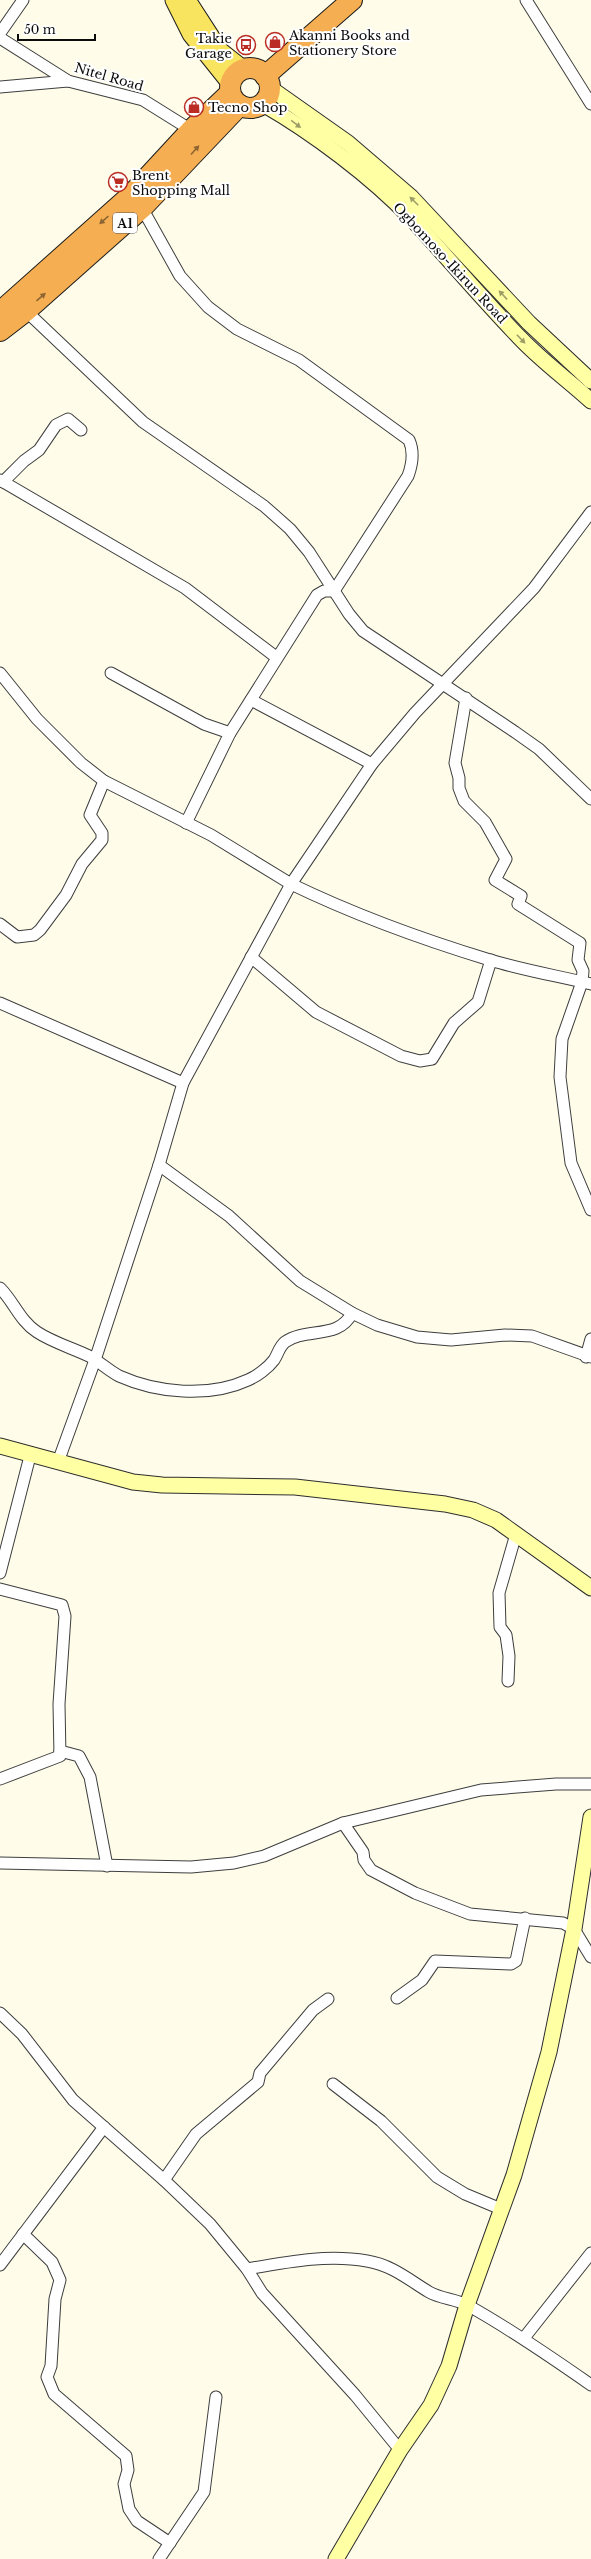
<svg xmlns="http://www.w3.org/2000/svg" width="591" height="2559" font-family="'Libre Baskerville',serif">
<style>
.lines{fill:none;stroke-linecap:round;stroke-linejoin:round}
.street-casing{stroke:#3e3e3e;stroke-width:13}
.secondary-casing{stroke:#2d2d2d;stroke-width:17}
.primary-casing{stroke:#1c1c1c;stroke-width:19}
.highway-casing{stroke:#1c1c1c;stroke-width:22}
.street{stroke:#fff;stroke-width:11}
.secondary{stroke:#ffffa4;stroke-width:15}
.primary{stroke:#f9e45f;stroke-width:17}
.highway{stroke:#f5ae51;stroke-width:20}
.oneway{fill:#9d9d67}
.oneway2{fill:#8c6532}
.labels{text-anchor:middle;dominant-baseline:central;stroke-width:4;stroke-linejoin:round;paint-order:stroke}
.shield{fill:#fff;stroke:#545454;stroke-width:1}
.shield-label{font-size:12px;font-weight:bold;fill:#0b0b0b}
.poi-label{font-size:13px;fill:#0b0b0b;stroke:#fff;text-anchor:start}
.street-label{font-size:13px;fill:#0b0b0b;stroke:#fff}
</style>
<rect width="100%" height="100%" fill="#fffde9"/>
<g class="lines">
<defs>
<g id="street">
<polyline points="526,0 591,104"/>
<polyline points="0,33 23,0"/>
<polyline points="0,38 68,81 143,100 191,130"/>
<polyline points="0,87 68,81"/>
<path d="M 142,208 L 180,276 L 208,307 L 237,329 L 299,360 L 409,440 C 414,451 412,465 408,476 L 334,591 L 324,591 L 317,595 L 230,733 L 186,823"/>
<polyline points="26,311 143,422 264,506 290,529 309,552 349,614 363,631 515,732 539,749 591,799"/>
<polyline points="0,480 185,588 276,657"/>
<polyline points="3,482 24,461 39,450 56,425 68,419 81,430"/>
<polyline points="0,673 37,719 81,763 104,781 211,835 291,884 372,764 415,713 534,588 591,512"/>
<polyline points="111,673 204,724 230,733"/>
<polyline points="466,698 455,763 459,778 459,788 464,801 485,822 506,859 495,880 521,896 518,904 580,943 578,960 583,971 582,982 562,1039 560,1077 571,1163 591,1210"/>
<polyline points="251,700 372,764"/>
<polyline points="0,924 17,937 34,935 40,930 66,895 82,864 102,840 102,833 90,815 104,781"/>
<polyline points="251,957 316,1012 401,1056 420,1061 432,1059 454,1023 478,1002 491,960"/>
<polyline points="0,1003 183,1083"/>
<polyline points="159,1165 229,1216 300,1281 352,1313 377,1325 417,1337 451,1340 505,1335 532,1336 591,1357"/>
<path d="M 0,1288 C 14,1302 20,1321 37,1332 C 52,1342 72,1348 89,1356 C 100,1362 108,1370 119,1376 C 157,1393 209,1398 248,1380 C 257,1376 268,1368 274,1360 C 278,1354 279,1347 285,1342 C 306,1327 339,1340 352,1313"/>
<polyline points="586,1357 591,1339"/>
<path d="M 58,1462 L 95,1360 L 159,1165 L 183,1083 L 291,884 C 355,915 421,939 490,960 C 523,970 558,976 591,984"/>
<polyline points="0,1573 30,1456"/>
<polyline points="0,1589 62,1605 65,1616 59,1704 60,1756 0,1779"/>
<polyline points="508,1681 509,1656 506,1635 500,1627 499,1593 516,1534"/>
<polyline points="60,1751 79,1756 90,1777 107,1866"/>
<polyline points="343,1823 363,1852 364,1860 371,1870 415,1893 470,1914 563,1923 574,1929 591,1957"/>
<polyline points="0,1863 191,1867 234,1863 264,1856 343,1823 481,1790 556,1784 591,1784"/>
<polyline points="397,1998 422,1980 435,1961 511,1964 516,1961 525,1918"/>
<polyline points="0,2013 22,2034 73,2100 164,2180 210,2224 247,2269 262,2293 355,2395 400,2450"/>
<polyline points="333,2084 381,2121 437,2177 465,2194 501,2209"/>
<polyline points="164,2180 196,2134 258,2082 260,2073 313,2010 328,1999"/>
<polyline points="23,2234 52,2262 60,2280 55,2299 51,2366 47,2377 54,2394 126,2456 128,2470 124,2484 129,2509 137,2521 170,2543"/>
<polyline points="0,2265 104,2127"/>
<path d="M 247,2269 C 287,2262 327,2254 367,2261 C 392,2265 409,2280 429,2292 C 441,2299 457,2299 469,2306 C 512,2330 551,2357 591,2385"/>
<polyline points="524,2338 591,2253"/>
<polyline points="159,2559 204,2492 216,2397"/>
</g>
<g id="secondary">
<polyline points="270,88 348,143 411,197 529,323 591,381"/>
<path d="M 263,104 C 312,132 372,177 411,218 C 448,258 483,300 521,339 C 543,362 568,380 591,401"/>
<polyline points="0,1446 133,1482 162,1485 295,1487 445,1504 473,1510 496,1520 591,1588"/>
<polyline points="336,2559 400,2450 431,2405 449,2366 467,2305 514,2175 549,2052 574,1929 591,1817"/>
</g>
<g id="primary">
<polyline points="174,0 191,34 231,84"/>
<polyline points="187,0 220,51 244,70"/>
</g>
<g id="highway">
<circle cx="250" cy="88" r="20"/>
<polyline points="265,76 352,0"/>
<polyline points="0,312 130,196 191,130 230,93"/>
<polyline points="0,331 26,311 142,208 240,105"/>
</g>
</defs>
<use href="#street" class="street-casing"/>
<use href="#secondary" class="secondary-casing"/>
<use href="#primary" class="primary-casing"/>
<use href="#highway" class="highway-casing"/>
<use href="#street" class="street"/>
<use href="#secondary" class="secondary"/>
<use href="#primary" class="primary"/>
<use href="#highway" class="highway"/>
</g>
<defs><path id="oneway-solid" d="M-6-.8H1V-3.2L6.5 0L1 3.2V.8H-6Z"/></defs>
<g class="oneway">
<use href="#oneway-solid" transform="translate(296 124) rotate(37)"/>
<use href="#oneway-solid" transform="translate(414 201) rotate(-135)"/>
<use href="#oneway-solid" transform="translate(503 295) rotate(-133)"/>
<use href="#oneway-solid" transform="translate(521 339) rotate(46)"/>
</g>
<g class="oneway2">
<use href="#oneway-solid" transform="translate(195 150) rotate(-48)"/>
<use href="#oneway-solid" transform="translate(104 220) rotate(138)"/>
<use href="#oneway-solid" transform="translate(41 297) rotate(-41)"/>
</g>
<defs>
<symbol id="shop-ring" viewBox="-11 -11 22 22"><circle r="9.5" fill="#fff" stroke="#bb2d24" stroke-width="1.5"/><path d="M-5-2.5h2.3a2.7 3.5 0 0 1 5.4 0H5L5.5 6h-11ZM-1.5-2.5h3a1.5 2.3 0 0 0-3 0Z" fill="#bb2d24"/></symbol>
<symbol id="bus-ring" viewBox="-11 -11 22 22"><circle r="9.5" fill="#fff" stroke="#bb2d24" stroke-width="1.5"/><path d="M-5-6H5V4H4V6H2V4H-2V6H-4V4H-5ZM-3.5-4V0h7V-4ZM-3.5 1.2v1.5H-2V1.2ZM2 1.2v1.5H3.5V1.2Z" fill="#bb2d24"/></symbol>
<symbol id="supermarket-ring" viewBox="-11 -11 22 22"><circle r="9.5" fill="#fff" stroke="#bb2d24" stroke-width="1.5"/><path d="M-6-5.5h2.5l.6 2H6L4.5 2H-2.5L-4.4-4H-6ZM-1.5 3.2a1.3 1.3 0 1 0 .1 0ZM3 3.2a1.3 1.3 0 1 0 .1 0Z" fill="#bb2d24"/></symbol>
</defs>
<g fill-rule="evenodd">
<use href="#shop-ring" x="264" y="31" width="22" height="22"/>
<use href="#bus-ring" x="235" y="34" width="22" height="22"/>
<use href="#shop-ring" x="183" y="96" width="22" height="22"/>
<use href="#supermarket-ring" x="107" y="171" width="22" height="22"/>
</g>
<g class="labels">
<rect class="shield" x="113" y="213" width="24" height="20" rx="3"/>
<g class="shield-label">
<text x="125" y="223">A1</text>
</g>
<g class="poi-label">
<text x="289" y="35">Akanni Books and<tspan x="289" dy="15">Stationery Store</tspan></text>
<text x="232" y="38" text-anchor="end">Takie<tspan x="232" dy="15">Garage</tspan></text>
<text x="208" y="107">Tecno Shop</text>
<text x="132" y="175">Brent<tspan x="132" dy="15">Shopping Mall</tspan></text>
</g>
<g class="street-label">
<text transform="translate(109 77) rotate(16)">Nitel Road</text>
<text transform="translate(450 263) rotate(47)">Ogbomoso-Ikirun Road</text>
</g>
</g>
<path d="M18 34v6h77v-6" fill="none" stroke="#0b0b0b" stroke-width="2"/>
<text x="24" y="34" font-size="12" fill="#0b0b0b" stroke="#ffffff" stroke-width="3" paint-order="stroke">50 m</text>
</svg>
